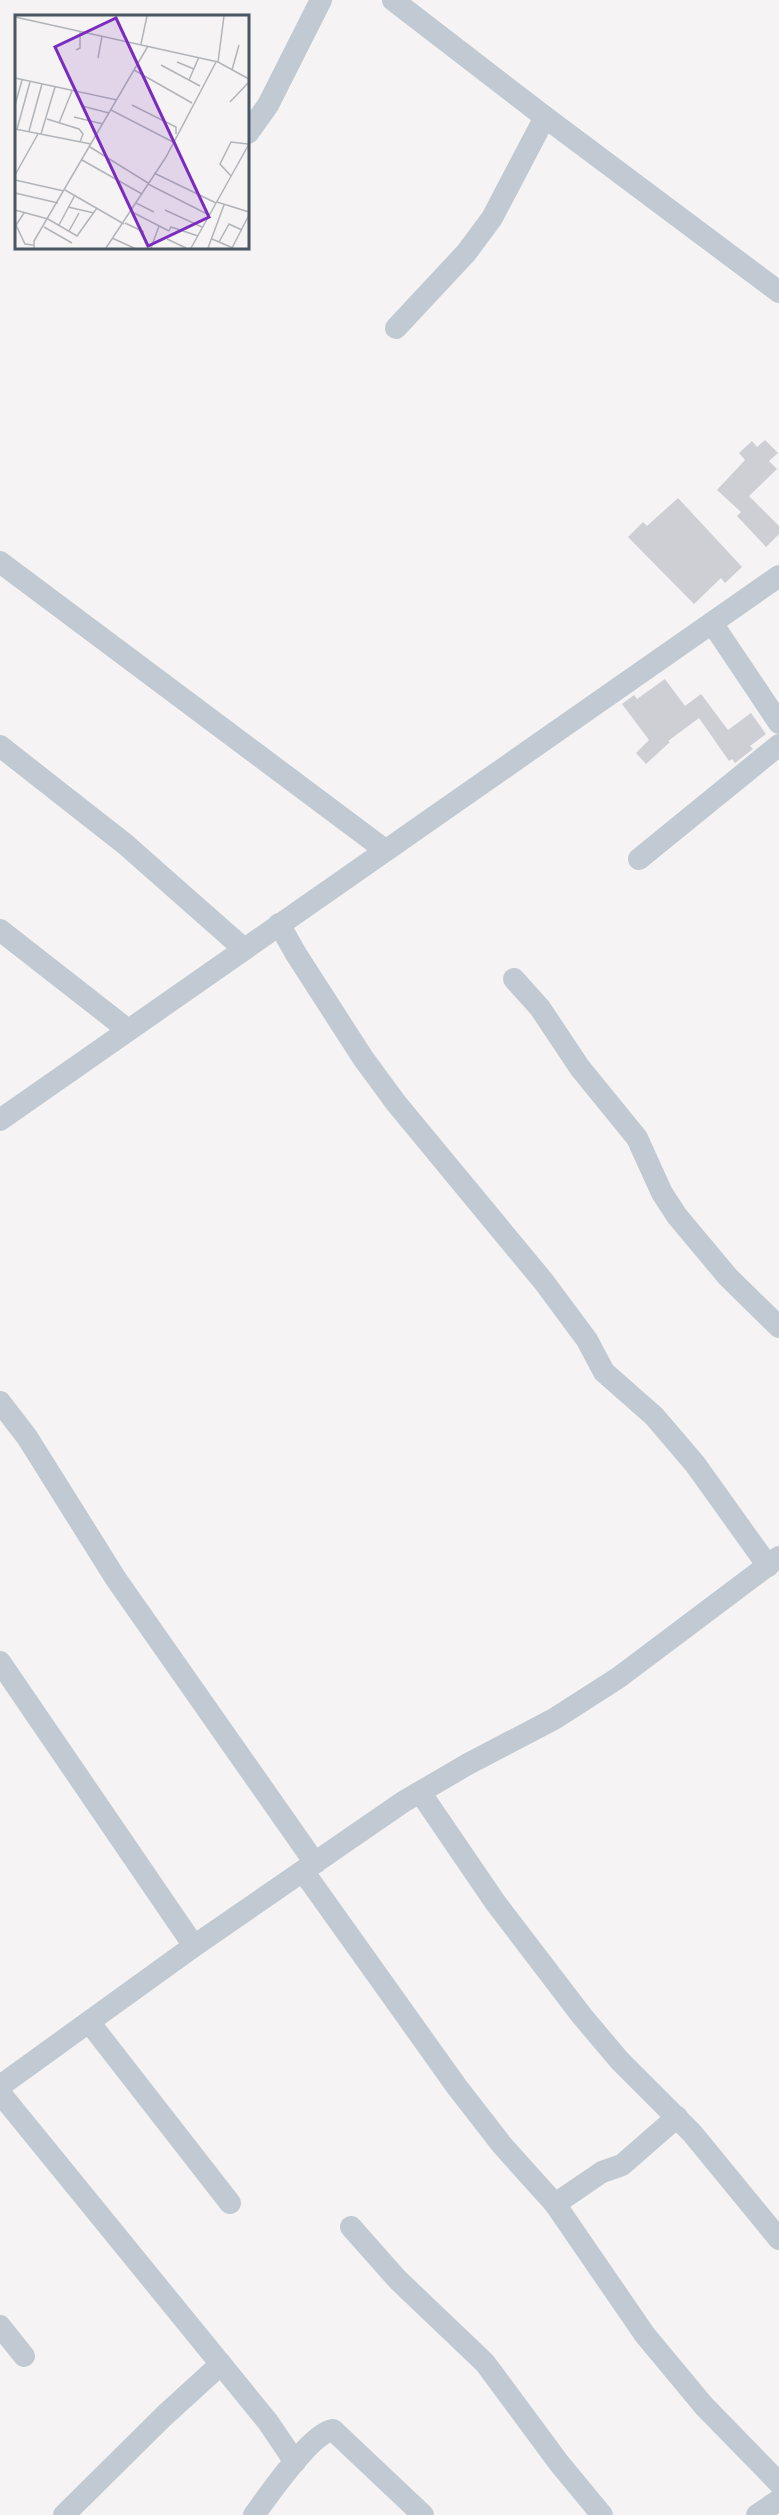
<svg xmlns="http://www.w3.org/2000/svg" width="779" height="2515" font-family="'Exo 2',sans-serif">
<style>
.building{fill:#cdcfd5}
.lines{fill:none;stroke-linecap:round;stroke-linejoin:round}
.minor{stroke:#c1cad2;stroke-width:22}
.inset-road{fill:none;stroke:#b1b4b9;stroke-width:1.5}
.view{fill:#7b2cbf;fill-opacity:0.15;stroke:#7b2cbf;stroke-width:3}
.inset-edge{fill:none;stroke:#4a5661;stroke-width:3}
</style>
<rect width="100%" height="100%" fill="#f5f3f3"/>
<g class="building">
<polygon points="765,440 778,453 769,461 777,469 749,496 779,526 779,534 766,547 737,516 741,512 717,490 745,460 739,453 752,441 757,447"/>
<polygon points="678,498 742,567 725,583 721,578 694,604 628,537 643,522 647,526"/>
<polygon points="665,679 685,706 701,694 728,730 751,713 766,734 750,746 753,749 735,763 732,759 729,761 699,718 668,741 670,742 646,764 636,753 649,740 622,704 634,695 637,699"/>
</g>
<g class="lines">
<g class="minor">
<polyline points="393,0 545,117 779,292"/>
<polyline points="248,133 268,105 321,0"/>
<polyline points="396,328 466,253 492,218 545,117"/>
<polyline points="0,562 385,850"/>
<polyline points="712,623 779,723"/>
<polyline points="0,746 125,844 244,949"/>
<polyline points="639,859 779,745"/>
<polyline points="279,924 296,954 363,1058 396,1103 544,1282 587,1340 604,1372 654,1416 695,1464 768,1566"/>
<polyline points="0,930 128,1030"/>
<polyline points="514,979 540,1008 580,1068 637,1138 662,1193 677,1216 728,1277 779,1327"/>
<polyline points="0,1120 779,576"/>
<polyline points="0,1402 27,1437 116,1579 315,1863"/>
<polyline points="0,1662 194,1946"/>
<polyline points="420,1792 495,1902 582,2016 620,2061 692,2133 779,2239"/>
<polyline points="303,1871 457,2087 502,2145 555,2204 645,2335 704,2406 779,2483"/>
<polyline points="89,2022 230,2203"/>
<polyline points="0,2086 194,1946 403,1802 468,1764 554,1719 618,1678 779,1557"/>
<polyline points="0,2093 268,2422 295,2462"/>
<polyline points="555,2204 602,2172 622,2165 677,2117"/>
<polyline points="351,2227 397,2279 485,2363 559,2463 602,2515"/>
<polyline points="0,2326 24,2356"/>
<polyline points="64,2515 164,2416 221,2364"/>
<path d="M 254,2515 C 268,2496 311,2433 333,2430 L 423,2515"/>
<polyline points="757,2515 779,2500"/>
</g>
</g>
<g transform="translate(15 15)">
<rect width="234" height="234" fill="#f5f3f3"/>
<path class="inset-road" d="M 0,2 L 203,47 L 234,64M 126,29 L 132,1M 61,35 L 65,33 L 65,16M 83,43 L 87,21M 162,47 L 179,54M 203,47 L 209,1M 146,50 L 185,71M 119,55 L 177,88M 217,55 L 224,30M 0,63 L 102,85M 174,65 L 184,42M 215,87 L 234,67M 0,90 L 7,65M 117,90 L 161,112 L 161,119M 67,91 L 94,98M 96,95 L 158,127M 59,102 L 88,109M 32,104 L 64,114 L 68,119 L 65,127M 44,108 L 57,76M 0,114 L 76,129M 2,114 L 15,67M 14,116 L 27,69M 26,119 L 40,72M 75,132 L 133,168M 67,145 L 127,179M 139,158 L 201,188M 0,160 L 23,119M 216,161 L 205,149 L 216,127 L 233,129M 0,165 L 49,176M 133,169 L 194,200M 50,175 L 109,209M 0,178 L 43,188M 202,187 L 234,197M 121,188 L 139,197M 53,192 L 79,198M 0,195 L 33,204 L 62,221 L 82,193M 150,195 L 187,212M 117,197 L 154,216M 9,198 L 1,210 L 10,229 L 18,230M 110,208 L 129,217M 44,210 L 60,180M 29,212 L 57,228M 54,216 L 64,198M 154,216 L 156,212 L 183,221M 97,223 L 119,233M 152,224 L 171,233M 197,224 L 218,233M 204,227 L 214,209 L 227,215M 19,233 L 19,226 L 133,31M 91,233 L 151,142 L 201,47M 136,233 L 144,211M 176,233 L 234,129M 193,233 L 209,190M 217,233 L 234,200"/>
<path class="view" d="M 101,3 L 194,202 L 133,231 L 40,32 Z"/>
<rect width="234" height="234" class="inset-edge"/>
</g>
</svg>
